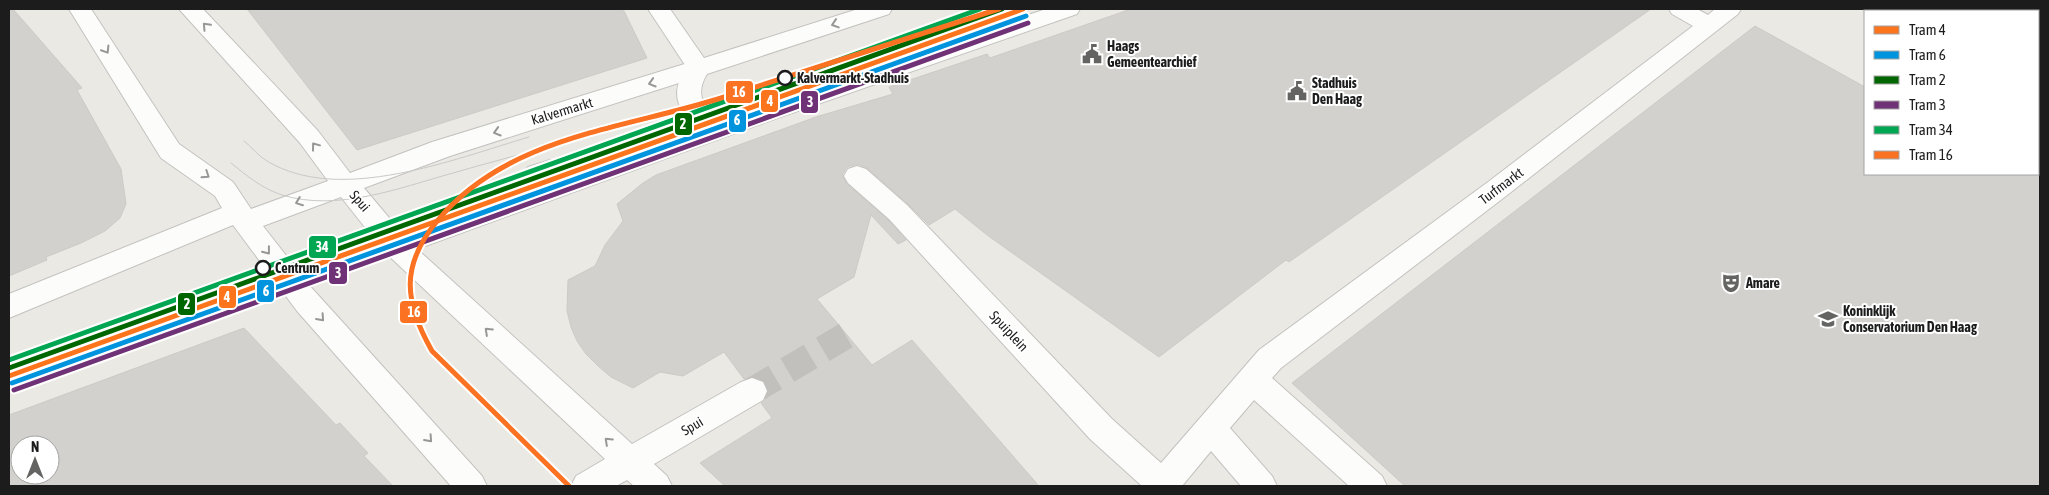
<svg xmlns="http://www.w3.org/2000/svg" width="2049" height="495" font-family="'Asap Condensed',sans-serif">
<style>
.building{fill:#d3d1cd;stroke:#cecac5;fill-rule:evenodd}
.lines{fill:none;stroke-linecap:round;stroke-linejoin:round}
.pedestrian-tunnel{stroke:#c2c0bc;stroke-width:27;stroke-dasharray:27 14;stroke-linecap:butt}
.pedestrian-casing{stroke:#c3c2c0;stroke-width:2}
.minor-casing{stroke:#c3c2c0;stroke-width:2}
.pedestrian{fill:#fcfcfb;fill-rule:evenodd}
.minor{fill:#fcfcfb;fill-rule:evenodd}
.tram{stroke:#c9c9c8;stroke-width:1}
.tram-1-casing{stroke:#fff;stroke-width:9}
.tram-2-casing{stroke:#fff;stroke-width:9}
.tram-3-casing{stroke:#fff;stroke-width:9}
.tram-4-casing{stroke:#fff;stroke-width:9}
.tram-5-casing{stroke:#fff;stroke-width:9}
.tram-6-casing{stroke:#fff;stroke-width:9}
.tram-1{stroke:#fc751c;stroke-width:5}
.tram-2{stroke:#0093de;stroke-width:5}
.tram-3{stroke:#060;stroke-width:5}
.tram-4{stroke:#703276;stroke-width:5}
.tram-5{stroke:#00a651;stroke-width:5}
.tram-6{stroke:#fa7222;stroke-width:5}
.oneway{stroke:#979797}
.stop-dot{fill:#fff;stroke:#1c1c1c;stroke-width:2.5}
.labels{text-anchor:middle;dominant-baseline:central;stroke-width:4;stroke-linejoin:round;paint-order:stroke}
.poi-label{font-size:14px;font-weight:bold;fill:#1c1c1c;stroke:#fff;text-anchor:start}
.stop-label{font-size:14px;font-weight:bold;fill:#1c1c1c;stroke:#fff;text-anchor:start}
.street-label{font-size:14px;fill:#1c1c1c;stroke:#fff}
.line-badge{stroke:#fff;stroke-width:2}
.badge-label{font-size:14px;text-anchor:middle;font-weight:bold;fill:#fff}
</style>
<rect width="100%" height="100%" fill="#ebe9e4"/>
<g class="building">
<polygon points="9,9 13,9 82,88 77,90 121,169 126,204 120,218 105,231 81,243 46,257 47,260 9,276"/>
<polygon points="247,9 623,9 647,58 357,150"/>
<polygon points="1131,9 1651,9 1289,262 1286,260 1159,357 987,235 955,209 929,225 908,204 867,168 858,164 847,167 842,175 847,184 888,220 906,240 898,244 871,215 854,277 817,299 872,365 912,340 1039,486 725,486 700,463 772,418 761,403 765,401 769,392 765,381 753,376 744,379 724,352 683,376 660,372 633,388 611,377 598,366 586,354 577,341 571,327 567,311 568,280 595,266 605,245 623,221 617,204 643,183 656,175 816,117 893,94 889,87 987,54 990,58"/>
<polygon points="1755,26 1865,87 1865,174 2040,174 2040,486 1405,486 1292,383"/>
<path d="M 244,328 L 336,425 L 340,423 L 368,453 L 364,456 L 393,486 L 9,486 L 9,415 ZM 20,445 L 50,445 L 50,475 L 20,475 Z"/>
</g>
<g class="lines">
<polyline class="pedestrian-tunnel" points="752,391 847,335"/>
<defs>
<g id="pedestrian">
<path d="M 69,9 L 91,9 L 179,144 L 233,182 L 251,209 L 328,181 L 300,143 L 179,9 L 203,9 L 318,131 L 350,173 L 432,142 L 691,62 L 699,60 L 707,62 L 711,68 L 707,74 L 450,156 L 364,188 L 401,232 L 542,183 L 528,181 L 524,174 L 528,167 L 550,160 L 559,163 L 565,175 L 734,115 L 743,112 L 752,115 L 755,121 L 752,127 L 417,249 L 632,444 L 741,382 L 752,378 L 763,382 L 767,391 L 763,400 L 654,464 L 667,476 L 672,486 L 634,486 L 627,480 L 616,486 L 571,486 L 576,476 L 605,459 L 390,257 L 309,285 L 482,476 L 487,486 L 451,486 L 297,311 L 233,225 L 9,318 L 9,294 L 222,208 L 215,196 L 161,158 ZM 341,197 L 375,240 L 295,267 L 263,226 Z"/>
<polygon points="1669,9 1697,9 1708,15 1715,9 1741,9 1738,14 1506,196 1281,368 1272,378 1382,476 1387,486 1349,486 1254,400 1230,428 1272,476 1277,486 1241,486 1211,451 1182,486 1142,486 1090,439 889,219 848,183 844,176 848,169 857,166 866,169 907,205 1112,419 1161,463 1259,350 1488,182 1693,26 1672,14"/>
<polygon points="1989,9 2015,9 2016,11 1990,11"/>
<polygon points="2038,19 2040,20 2040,36 2038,35"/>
</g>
<path id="minor" d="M 648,9 L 670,9 L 704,58 L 858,9 L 892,9 L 889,14 L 707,74 C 698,88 698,106 717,113 C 724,116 734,113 741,112 L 1046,9 L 1080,9 L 1077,14 L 752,127 C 742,130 731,133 720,132 C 686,128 663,98 687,68 Z"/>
</defs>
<use href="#pedestrian" class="pedestrian-casing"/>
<use href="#minor" class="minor-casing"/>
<use href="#pedestrian" class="pedestrian"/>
<use href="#minor" class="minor"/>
<g class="tram">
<path d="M 244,141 C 252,147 258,156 267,161 C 340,205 454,159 529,137"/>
<path d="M 231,163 C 247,176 263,189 282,195 C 338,212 399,188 453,173 C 491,162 529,152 567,142"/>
</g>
<defs>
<polyline id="tram-1" points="9,376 1023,9"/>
<polyline id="tram-2" points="12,383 1026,16"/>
<polyline id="tram-3" points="9,368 1002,9"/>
<polyline id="tram-4" points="14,390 1028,23"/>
<polyline id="tram-5" points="9,360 980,9"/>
<path id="tram-6" d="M 569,486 L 432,351 C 404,302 400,265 438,220 C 507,137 622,129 718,99 C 812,69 905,39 999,9"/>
</defs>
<use href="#tram-1" class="tram-1-casing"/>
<use href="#tram-2" class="tram-2-casing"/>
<use href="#tram-3" class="tram-3-casing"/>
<use href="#tram-4" class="tram-4-casing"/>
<use href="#tram-5" class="tram-5-casing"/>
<use href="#tram-6" class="tram-6-casing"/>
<use href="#tram-1" class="tram-1"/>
<use href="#tram-2" class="tram-2"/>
<use href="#tram-3" class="tram-3"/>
<use href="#tram-4" class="tram-4"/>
<use href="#tram-5" class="tram-5"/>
<use href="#tram-6" class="tram-6"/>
</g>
<defs><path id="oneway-chevron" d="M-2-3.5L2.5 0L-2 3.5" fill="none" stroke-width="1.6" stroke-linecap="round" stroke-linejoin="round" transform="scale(1.25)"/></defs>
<g class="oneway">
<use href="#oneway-chevron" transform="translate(835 24) rotate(162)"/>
<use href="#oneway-chevron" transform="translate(206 26) rotate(-133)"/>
<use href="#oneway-chevron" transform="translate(106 50) rotate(58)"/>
<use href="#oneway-chevron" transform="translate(652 83) rotate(163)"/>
<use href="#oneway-chevron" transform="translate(497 132) rotate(163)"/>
<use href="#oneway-chevron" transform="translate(315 146) rotate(-127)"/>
<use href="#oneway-chevron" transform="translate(206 175) rotate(34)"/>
<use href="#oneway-chevron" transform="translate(299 202) rotate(159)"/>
<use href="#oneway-chevron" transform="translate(267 251) rotate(52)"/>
<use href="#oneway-chevron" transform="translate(321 318) rotate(48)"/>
<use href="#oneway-chevron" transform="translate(488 331) rotate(-137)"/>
<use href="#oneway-chevron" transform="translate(429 439) rotate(48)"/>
<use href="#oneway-chevron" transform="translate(608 441) rotate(-137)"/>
</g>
<defs>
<symbol id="civic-bare" viewBox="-9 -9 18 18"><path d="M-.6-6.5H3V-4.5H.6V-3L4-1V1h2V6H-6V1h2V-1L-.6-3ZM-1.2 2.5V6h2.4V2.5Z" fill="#646462" stroke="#fff" stroke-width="2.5" paint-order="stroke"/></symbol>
<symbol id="theatre-bare" viewBox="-9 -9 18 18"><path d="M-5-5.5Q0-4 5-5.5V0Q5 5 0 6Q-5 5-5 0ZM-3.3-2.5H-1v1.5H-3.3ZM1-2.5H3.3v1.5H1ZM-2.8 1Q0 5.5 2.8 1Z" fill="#646462" stroke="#fff" stroke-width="2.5" paint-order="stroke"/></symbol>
<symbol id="university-bare" viewBox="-9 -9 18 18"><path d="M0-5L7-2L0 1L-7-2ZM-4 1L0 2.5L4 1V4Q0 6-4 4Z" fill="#646462" stroke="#fff" stroke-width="2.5" paint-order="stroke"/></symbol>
</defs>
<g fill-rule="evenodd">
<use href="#civic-bare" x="1078" y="40" width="28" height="28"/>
<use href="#civic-bare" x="1283" y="77" width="28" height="28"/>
<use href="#theatre-bare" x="1717" y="269" width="28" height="28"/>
<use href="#university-bare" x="1814" y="305" width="28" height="28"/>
</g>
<g class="stop-dot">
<circle cx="785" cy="78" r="7"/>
<circle cx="263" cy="268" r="7"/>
</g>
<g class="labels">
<g class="poi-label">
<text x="1107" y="46">Haags<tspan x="1107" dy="16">Gemeentearchief</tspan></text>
<text x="1312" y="83">Stadhuis<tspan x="1312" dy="16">Den Haag</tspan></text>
<text x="1746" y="283">Amare</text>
<text x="1843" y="311">Koninklijk<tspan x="1843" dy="16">Conservatorium Den Haag</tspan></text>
</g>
<g class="stop-label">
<text x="797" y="78">Kalvermarkt-Stadhuis</text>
<text x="275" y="268">Centrum</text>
</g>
<g class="street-label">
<text transform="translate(562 111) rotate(-17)">Kalvermarkt</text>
<text transform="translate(1501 186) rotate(-37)">Turfmarkt</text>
<text transform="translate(360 201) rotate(49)">Spui</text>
<text transform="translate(1009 331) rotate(47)">Spuiplein</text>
<text transform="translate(692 426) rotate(-31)">Spui</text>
</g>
</g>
<g class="line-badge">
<rect x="725" y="80" width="29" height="24" rx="5" fill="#fa7222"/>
<rect x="760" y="89" width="19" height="24" rx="5" fill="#fc751c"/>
<rect x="800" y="90" width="19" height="24" rx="5" fill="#703276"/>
<rect x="728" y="109" width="19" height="24" rx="5" fill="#0093de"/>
<rect x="674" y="112" width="19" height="24" rx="5" fill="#060"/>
<rect x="308" y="235" width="29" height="24" rx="5" fill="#00a651"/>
<rect x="328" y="261" width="20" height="24" rx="5" fill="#703276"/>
<rect x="256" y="279" width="19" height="24" rx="5" fill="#0093de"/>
<rect x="218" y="285" width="19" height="24" rx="5" fill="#fc751c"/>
<rect x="177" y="292" width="19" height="24" rx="5" fill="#060"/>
<rect x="399" y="300" width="29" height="24" rx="5" fill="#fa7222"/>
</g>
<g class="badge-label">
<text x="739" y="97">16</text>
<text x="770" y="106">4</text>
<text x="810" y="107">3</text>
<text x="737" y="125">6</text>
<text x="683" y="129">2</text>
<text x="322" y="252">34</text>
<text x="338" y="278">3</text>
<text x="266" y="296">6</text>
<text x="227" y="302">4</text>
<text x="187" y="309">2</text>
<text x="414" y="317">16</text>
</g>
<rect width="2049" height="495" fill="none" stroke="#1c1c1c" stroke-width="20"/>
<rect x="1864" y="10" width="175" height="165" fill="#ffffff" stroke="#a4a4a4"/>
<rect x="1874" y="26" width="25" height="8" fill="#fc751c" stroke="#a4a4a4"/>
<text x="1909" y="35" font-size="15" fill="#1c1c1c">Tram 4</text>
<rect x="1874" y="51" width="25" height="8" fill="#0093de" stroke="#a4a4a4"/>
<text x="1909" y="60" font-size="15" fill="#1c1c1c">Tram 6</text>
<rect x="1874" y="76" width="25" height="8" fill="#006600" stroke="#a4a4a4"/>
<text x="1909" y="85" font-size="15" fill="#1c1c1c">Tram 2</text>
<rect x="1874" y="101" width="25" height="8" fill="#703276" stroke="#a4a4a4"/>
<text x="1909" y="110" font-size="15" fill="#1c1c1c">Tram 3</text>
<rect x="1874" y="126" width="25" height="8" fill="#00a651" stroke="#a4a4a4"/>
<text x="1909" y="135" font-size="15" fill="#1c1c1c">Tram 34</text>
<rect x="1874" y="151" width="25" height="8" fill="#fa7222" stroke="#a4a4a4"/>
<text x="1909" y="160" font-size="15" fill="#1c1c1c">Tram 16</text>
<g transform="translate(35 460)"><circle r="24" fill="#ffffff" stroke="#a4a4a4"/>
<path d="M0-4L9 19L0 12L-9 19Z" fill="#646462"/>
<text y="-8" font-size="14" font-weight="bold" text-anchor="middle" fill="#1c1c1c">N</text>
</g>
</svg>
